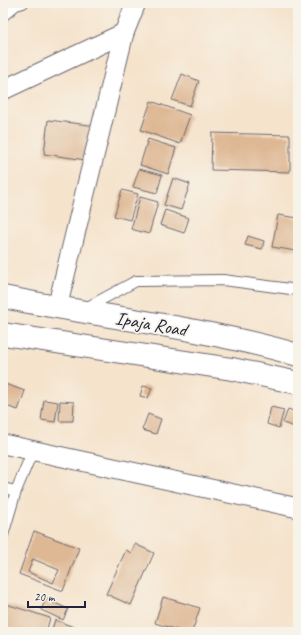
<svg xmlns="http://www.w3.org/2000/svg" width="301" height="635" font-family="Caveat,sans-serif">
<style>
.building{fill:#deb894;fill-rule:evenodd}
.lines{fill:none;stroke-linecap:round;stroke-linejoin:round}
.lane-casing{stroke:#6c666e;stroke-width:12}
.street-casing{stroke:#6c666e;stroke-width:21}
.secondary-casing{stroke:#6c666e;stroke-width:24}
.lane{stroke:#fff;stroke-width:10}
.street{stroke:#fff;stroke-width:19}
.secondary{stroke:#fff;stroke-width:22}
.labels{text-anchor:middle;dominant-baseline:central;stroke-width:3.5;stroke-linejoin:round;paint-order:stroke}
.street-label{font-size:19px;fill:#22223b;stroke:#f7f3e8}
</style>
<rect width="100%" height="100%" fill="#f7f3e8"/>
<filter id="ink" filterUnits="userSpaceOnUse"><feTurbulence type="fractalNoise" baseFrequency=".025" numOctaves="2"/><feDisplacementMap in="SourceGraphic" scale="8" xChannelSelector="R" yChannelSelector="G"/><feConvolveMatrix kernelMatrix="1 2 1 2 8 2 1 2 1" color-interpolation-filters="sRGB"/></filter>
<filter id="wash" filterUnits="userSpaceOnUse"><feTurbulence type="fractalNoise" baseFrequency=".012" numOctaves="4" result="noise"/><feDisplacementMap in="SourceGraphic" scale="16" xChannelSelector="R" yChannelSelector="G"/><feGaussianBlur stdDeviation="0.9" result="paint"/><feColorMatrix in="noise" values="0 0 0 0 0 0 0 0 0 0 0 0 0 0 0 0 0 1.4 0 .05"/><feComposite in="paint" operator="in"/></filter>
<g filter="url(#wash)">
<rect width="100%" height="100%" fill="#f5e3cc"/>
<g id="blocks">
<g class="building">
<polygon points="182,74 199,81 190,106 172,100"/>
<polygon points="151,101 190,115 180,144 141,130"/>
<polygon points="48,120 97,126 93,161 44,154"/>
<polygon points="212,133 290,135 290,172 211,170"/>
<polygon points="148,139 176,148 168,174 140,165"/>
<polygon points="139,169 162,175 157,193 133,187"/>
<polygon points="173,178 190,184 181,210 164,205"/>
<polygon points="122,190 138,194 130,220 114,216"/>
<polygon points="140,197 158,202 149,234 131,229"/>
<polygon points="165,210 189,218 184,233 160,225"/>
<polygon points="278,215 298,218 296,251 272,247"/>
<polygon points="248,236 264,241 262,249 245,245"/>
<polygon points="5,384 25,391 18,410 3,405 3,390"/>
<polygon points="143,386 152,388 148,398 140,396"/>
<polygon points="44,400 58,402 55,422 41,420"/>
<polygon points="60,401 74,402 73,421 59,421"/>
<polygon points="271,407 284,410 279,428 267,424"/>
<polygon points="288,409 298,413 298,428 283,423"/>
<polygon points="148,414 161,419 156,434 142,430"/>
<path d="M 34,531 L 79,548 L 63,591 L 19,574 ZM 33,559 L 59,570 L 53,583 L 28,572 Z"/>
<polygon points="135,544 154,553 131,605 106,594 126,550 131,553"/>
<polygon points="163,597 200,608 192,632 184,632 155,623"/>
<polygon points="46,599 68,609 63,620 41,610"/>
<polygon points="3,603 50,618 46,632 3,632"/>
<polygon points="55,620 87,632 51,632"/>
</g>
</g>
</g>
<g filter="url(#ink)">
<use href="#blocks" fill-opacity="0" stroke="#6c666e" stroke-width="1"/>
<g class="lines">
<defs>
<g id="lane">
<polyline points="3,16 16,5 23,3"/>
<polyline points="84,309 136,281 223,280 298,290"/>
<polyline points="3,488 16,491"/>
<polyline points="3,535 16,491 33,450"/>
</g>
<g id="street">
<polyline points="3,90 124,33"/>
<polyline points="57,308 124,33 136,3"/>
<polyline points="3,444 298,508"/>
</g>
<g id="secondary">
<path d="M 3,297 C 101,317 202,327 298,355"/>
<polyline points="3,334 232,369 298,383"/>
</g>
</defs>
<use href="#lane" class="lane-casing"/>
<use href="#street" class="street-casing"/>
<use href="#secondary" class="secondary-casing"/>
<use href="#lane" class="lane"/>
<use href="#street" class="street"/>
<use href="#secondary" class="secondary"/>
</g>
</g>
<g class="labels">
<g class="street-label">
<text transform="translate(151 324) rotate(10)">Ipaja Road</text>
</g>
</g>
<rect width="301" height="635" fill="none" stroke="#f7f3e8" stroke-width="16"/>
<path d="M28 601v6h57v-6" fill="none" stroke="#22223b" stroke-width="2"/>
<text x="34" y="601" font-size="12" fill="#22223b" stroke="#f7f3e8" stroke-width="3" paint-order="stroke">20 m</text>
</svg>
